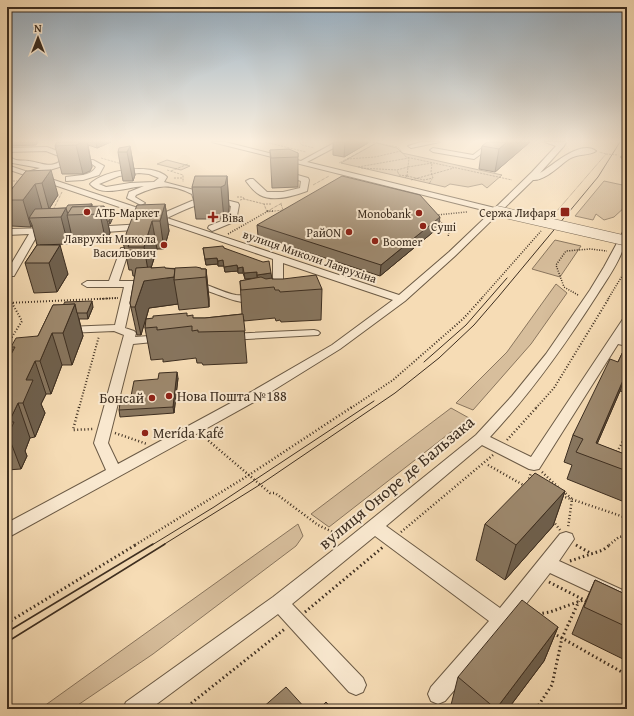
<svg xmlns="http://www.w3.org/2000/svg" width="634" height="716" font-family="'Gentium Book Plus',serif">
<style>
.green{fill:#d7be9c;stroke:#8a765e}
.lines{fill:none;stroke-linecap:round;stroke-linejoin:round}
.minor-casing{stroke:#6b5a45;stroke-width:2}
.path-far4{stroke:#3d2e20;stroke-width:1;stroke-dasharray:0.5 1;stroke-linecap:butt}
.path-far3{stroke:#3d2e20;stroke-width:1.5;stroke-dasharray:1 1.5;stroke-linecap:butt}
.path-far2{stroke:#3d2e20;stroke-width:2;stroke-dasharray:1 2;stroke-linecap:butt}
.path-far1{stroke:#3d2e20;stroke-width:2.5;stroke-dasharray:1 2.5;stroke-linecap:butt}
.path{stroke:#3d2e20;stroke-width:3;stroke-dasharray:1.5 3;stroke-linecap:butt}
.minor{fill:#f9e8cf;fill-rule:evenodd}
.tram-far1{stroke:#3d2e20;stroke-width:1}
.tram{stroke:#3d2e20;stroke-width:1.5}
.minor-bridge-far1-casing{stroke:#6b5a45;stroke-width:8;stroke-linecap:butt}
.minor-bridge-casing{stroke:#6b5a45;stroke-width:11;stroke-linecap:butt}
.minor-bridge-far1{stroke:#f9e8cf;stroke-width:8}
.minor-bridge{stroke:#f9e8cf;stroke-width:10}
.wall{fill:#87755e;stroke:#3d2e20}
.shaded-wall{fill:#6e5f4c;stroke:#3d2e20}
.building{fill:#9d886d;stroke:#3d2e20}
.poi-dot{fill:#8f2418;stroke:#f9e8cf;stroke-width:1.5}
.labels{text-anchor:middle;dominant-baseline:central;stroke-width:4;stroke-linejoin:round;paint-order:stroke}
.far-poi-label{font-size:12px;fill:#3d2e20;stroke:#f9e8cf;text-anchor:start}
.far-street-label{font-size:12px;fill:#3d2e20;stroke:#f9e8cf}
.poi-label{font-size:14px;fill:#3d2e20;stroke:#f9e8cf;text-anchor:start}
.near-street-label{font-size:17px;fill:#3d2e20;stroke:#f9e8cf}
</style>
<rect width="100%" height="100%" fill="#f6dcb5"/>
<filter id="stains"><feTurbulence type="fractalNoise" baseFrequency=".005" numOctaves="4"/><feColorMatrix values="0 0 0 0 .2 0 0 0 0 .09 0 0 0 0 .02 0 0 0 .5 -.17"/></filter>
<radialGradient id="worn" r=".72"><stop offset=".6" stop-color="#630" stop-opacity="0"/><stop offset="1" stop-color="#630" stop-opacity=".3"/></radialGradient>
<g class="green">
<polygon points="376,143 397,148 402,153 502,175 487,188 482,184 468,187 450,184 445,187 341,163"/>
<polygon points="167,160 190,166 181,170 157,164"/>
<polygon points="604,181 627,186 626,206 614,217 604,220 596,214 593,220 575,216"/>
<polygon points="555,240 581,246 560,277 532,269"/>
<polygon points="556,284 567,293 531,344 473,410 456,403 507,352"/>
<polygon points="451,408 469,418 329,527 311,514"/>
<polygon points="298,524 303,536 296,546 153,654 72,709 40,709"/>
</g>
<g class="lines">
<defs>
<g id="minor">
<path d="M 212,142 L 225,142 L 301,161 L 336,142 L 345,142 L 307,162 L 495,208 L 532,172 L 556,146 L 545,142 L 566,142 L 564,146 L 540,173 C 553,165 581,139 596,151 C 590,156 578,153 569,159 C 560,165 545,181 533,180 L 455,256 L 405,301 L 340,349 L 261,398 L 200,432 L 7,538 L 7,523 L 106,470 L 94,443 L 124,335 L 114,331 L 67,333 L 63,332 L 61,330 L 63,328 L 67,327 L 115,325 L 124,287 L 87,287 L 82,284 L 87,281 L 109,281 L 121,248 L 127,248 L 129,250 L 119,281 L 149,281 L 154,284 L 149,287 L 134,287 L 125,328 L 134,331 L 136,333 L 135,337 L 163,335 L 167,336 L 169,338 L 167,340 L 163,341 L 133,344 L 108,443 L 118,464 L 251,392 L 332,345 L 393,300 L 283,263 L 283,295 L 278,298 L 274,297 L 273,295 L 273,259 L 7,169 L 7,165 L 28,172 L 40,168 L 7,162 L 7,157 C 11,157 12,159 16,160 C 20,161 24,160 29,161 C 43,163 52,170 64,158 L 46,151 L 7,152 L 7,148 L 47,147 L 71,156 L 73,157 L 66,165 L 36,174 L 159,215 L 194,200 L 192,194 C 168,183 159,185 136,195 L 135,197 L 145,203 L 141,205 L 127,198 L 129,192 L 144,186 C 128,187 102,198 90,184 C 103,170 152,162 167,177 L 164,182 L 194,190 L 198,191 L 201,199 L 222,199 L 238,203 L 239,205 L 236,221 L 212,231 L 208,228 L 209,226 L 229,218 L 231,206 C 204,198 191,207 167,218 L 399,295 L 449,252 L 491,212 ZM 139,173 L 149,174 L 159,178 L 154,182 L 130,183 L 106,187 L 99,184 L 119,176 Z"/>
<polygon points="421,142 440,142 411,148 408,146"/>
<polygon points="490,142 498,142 474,159 433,152 430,150 433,148 473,155"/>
<polygon points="625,155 627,155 627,160 621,157"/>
<path d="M 73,160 L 93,160 L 104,166 L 99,175 L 83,180 L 66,181 L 66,177 C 77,175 90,177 96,167 L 92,164 L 73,164 Z"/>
<path d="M 291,174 L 294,174 L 308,178 L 309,180 L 307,191 C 294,196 273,202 260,195 C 254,192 250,186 246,181 L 250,179 L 253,179 L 267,192 L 283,192 L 300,188 L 301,181 L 291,178 Z"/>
<polygon points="144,224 148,227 147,229 92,233 88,230 92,227"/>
<polygon points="50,228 53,229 54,231 53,233 38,234 14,276 7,276 7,271 29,234 7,235 7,229"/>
<path d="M 627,229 C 627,252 609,276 597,295 C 565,345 531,393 490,437 L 531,457 L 623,319 L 627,318 L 627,330 L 622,338 L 627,339 L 627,346 L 618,344 L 539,469 L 534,470 L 529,469 L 482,445 L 386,526 L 500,608 L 560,534 L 566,532 L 572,534 L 574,539 L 559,561 L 627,592 L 627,609 L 550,573 L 509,626 L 445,701 L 438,704 L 431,701 L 428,694 L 431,687 L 489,621 L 375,536 L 292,604 L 363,678 L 366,685 L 363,692 L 356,695 L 349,692 L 278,614 L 150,709 L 123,709 L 126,702 L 273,597 L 346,540 L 476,435 L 512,396 L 546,354 L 590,290 L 604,267 L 623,232 Z"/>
<path d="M 193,281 C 209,284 223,293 236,295 C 244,296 256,293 261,299 C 251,311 214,292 202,289 C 198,288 193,287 189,286 L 188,284 L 189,282 Z"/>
<polygon points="314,330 318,331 320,333 318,335 229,340 225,339 223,337 225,335 229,334"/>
</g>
</defs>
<use href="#minor" class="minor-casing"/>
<g class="path-far4">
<polyline points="265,142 306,152"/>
<polyline points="293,142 307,142"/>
<polyline points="373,142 398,147 406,157 512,180"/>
<polyline points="300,143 302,145 314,148"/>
<polyline points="606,154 618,155"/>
<polyline points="101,158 122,164"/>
<polyline points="347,159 375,157 401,151"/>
<polyline points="339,163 375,144"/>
<polyline points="358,167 409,158 408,167"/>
<polyline points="361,168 397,170"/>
<polyline points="167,170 183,175 183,182"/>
<polyline points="171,171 188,164"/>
<polyline points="407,176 424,180 433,178 431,172 432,163 408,167"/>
<polyline points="407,176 399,175 397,170 408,167"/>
<polyline points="407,176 408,167"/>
<polyline points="174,178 183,178"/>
<polyline points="405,178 407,176"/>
<polyline points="411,180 454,168"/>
<polyline points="7,181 20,181"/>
<polyline points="429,184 432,179"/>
<polyline points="313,185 329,176"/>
<polyline points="237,197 243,197 244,199"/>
<polyline points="240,200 244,199 264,204"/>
<polyline points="271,204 264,204 267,212 283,210 281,204"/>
<polyline points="53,210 62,192"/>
<polyline points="266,212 282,203"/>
<polyline points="556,212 606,154 599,152"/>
</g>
<g class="path-far3">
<polyline points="267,211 274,211"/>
<polyline points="436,215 467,212"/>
<polyline points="554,215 557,211"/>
<polyline points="438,219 449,232 448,237"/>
<polyline points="228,234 268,211"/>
<polyline points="578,295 564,287 556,265 566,251 590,249 607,251"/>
<polyline points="97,299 118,298"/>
<polyline points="481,299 541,231"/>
<polyline points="608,299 627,268"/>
</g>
<g class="path-far2">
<polyline points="7,303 118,298"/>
<polyline points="7,345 22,321 12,303"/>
<polyline points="79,408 99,336"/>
<polyline points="351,408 393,380 463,319 482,298"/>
<polyline points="536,408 554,388 609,298"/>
</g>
<g class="path-far1">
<polyline points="79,407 73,430 93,429"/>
<polyline points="115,433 147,444"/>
<polyline points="203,436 270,493 275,493 318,525 339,535"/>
<polyline points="507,440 537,407"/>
<polyline points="617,452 627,434"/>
<polyline points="488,465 525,486"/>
<polyline points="542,472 558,487"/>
<polyline points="528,482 531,473"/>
<polyline points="563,491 572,499 568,528"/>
<polyline points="562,496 627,518"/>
<polyline points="553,521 560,530"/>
<polyline points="401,532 493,455"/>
<polyline points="135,545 249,475 352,407"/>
<polyline points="609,545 619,537 627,536"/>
</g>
<g class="path">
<polyline points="576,545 592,554"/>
<polyline points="570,561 603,550 611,544"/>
<polyline points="549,582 588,602"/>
<polyline points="305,612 383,547"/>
<polyline points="538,614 550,612 583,600"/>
<polyline points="7,623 137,544"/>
<polyline points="553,633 627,675"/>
<polyline points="184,709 286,628"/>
<polyline points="536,709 552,685 562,638 579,601"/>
</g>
<use href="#minor" class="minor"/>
<g class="tram-far1">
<polyline points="424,362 466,325 507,278"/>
<polyline points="152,545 214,507 374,401"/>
<polyline points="163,545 261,484 395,393 439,358 474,325 499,296 598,177 620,142"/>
</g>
<g class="tram">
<polyline points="7,632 153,544"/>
<polyline points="7,642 165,544"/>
</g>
<defs>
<polyline id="minor-bridge-far1" points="496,211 501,212"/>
<polyline id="minor-bridge" points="497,211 623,240"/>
</defs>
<use href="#minor-bridge-far1" class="minor-bridge-far1-casing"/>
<use href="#minor-bridge" class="minor-bridge-casing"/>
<use href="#minor-bridge-far1" class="minor-bridge-far1"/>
<use href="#minor-bridge" class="minor-bridge"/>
</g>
<g class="wall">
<polygon points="7,142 38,142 36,145 7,146"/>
<polygon points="57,142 111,142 97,148 88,145 92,167 90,171 83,174 62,174 55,146"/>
<polygon points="333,142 368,142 368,143 344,157 333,155"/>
<polygon points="530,142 495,172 479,169 482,146"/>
<polygon points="130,146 135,175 133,181 123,181 118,152"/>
<polygon points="270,150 298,153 298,187 272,188"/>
<polygon points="26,171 58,195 49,209 66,208 92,204 92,206 106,212 113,212 114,215 110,224 108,224 110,233 106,242 74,243 72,237 68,244 40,245 68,274 57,292 34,293 25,263 37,245 32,225 31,227 11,226 7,213 7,195"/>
<polygon points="227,176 229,207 228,217 224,219 196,219 192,187"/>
<polygon points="165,204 169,231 164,249 157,249 151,268 206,269 209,299 209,307 179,310 178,304 149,308 146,319 188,316 193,318 205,318 242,314 240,281 251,279 245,279 243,273 238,273 238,271 225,272 224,266 218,266 218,264 206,265 203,248 224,248 271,278 272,279 322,289 321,320 281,322 280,320 276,321 275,318 244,321 243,316 247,363 203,365 202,363 197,363 196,358 163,362 163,359 151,360 145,328 145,320 141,335 137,335 130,303 135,276 133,276 132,270 129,270 123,242"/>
<polygon points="257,225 438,228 380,276 258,236"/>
<polygon points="53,305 93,307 88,319 79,319 83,336 72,365 62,365 51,394 46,394 41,404 45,413 35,437 30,438 25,451 27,456 21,469 7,470 7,382 8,381 7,379 7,362 13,351 11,347 38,336"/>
<polygon points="627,343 627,393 620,391 597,444 627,455 627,503 567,479 572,465 564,462 573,435 618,362"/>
<polygon points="178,378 174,413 120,417 119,410 131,396"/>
<polygon points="565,491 553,526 505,580 476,560 485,524"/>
<polygon points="595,580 627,595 627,661 572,634 583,607"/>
<polygon points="558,627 544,661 508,709 450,709 458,677"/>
</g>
<g class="shaded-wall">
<polygon points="83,142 87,142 92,167 90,171 83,174 76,145"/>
<polygon points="96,142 111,142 97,148"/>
<polygon points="345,142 368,142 368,143 344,157"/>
<polygon points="507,142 530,142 495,172 499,149"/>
<polygon points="130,146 135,175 133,181 127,152"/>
<polygon points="51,170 58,195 49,209 42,183"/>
<polygon points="227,176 229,207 228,217 224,219 221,187"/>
<polygon points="35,184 42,209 29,218 32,225 31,227 23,200"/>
<polygon points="165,204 169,231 164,249 160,221"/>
<polygon points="104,206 110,233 106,242 100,214"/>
<polygon points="66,208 68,215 67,215 72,237 68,244 61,217"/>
<polygon points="113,212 114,215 110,224 109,221"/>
<polygon points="440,217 438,228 380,276 381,265"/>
<polygon points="152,221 157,249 151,268 167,278 175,277 174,280 178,304 149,308 141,335 135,307 144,281 149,276 144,247"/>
<polygon points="60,245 68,274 57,292 49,263"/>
<polygon points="217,258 218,264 206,265 205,259"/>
<polygon points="223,260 224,266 218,266 218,261"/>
<polygon points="237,265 238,271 225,272 224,267"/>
<polygon points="243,267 243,273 238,273 238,268"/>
<polygon points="206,269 209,299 209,307 206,277"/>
<polygon points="257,272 257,278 245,279 244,273"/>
<polygon points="271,273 272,279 258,280 257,275"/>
<polygon points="92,301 93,307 88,319 87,313"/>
<polygon points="75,304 83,336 72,365 63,333"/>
<polygon points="52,333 62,365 51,394 40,361"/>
<polygon points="35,361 46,394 41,404 45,413 35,437 23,403 26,380"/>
<polygon points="627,371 620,391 591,458 596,443"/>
<polygon points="177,372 178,378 174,413 173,407"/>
<polygon points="18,403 30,438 25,451 27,456 21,469 8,435 9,422"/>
<polygon points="565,491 553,526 505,580 516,545"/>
<polygon points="558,627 544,661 508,709 496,709"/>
</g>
<g class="building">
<polygon points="57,142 83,142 76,145 55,146"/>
<polygon points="487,142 507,142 499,149 482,146"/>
<polygon points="130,146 127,152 118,152 119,148"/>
<polygon points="289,149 298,153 298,157 271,158 270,150"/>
<polygon points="51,170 42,183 35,184 23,200 7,200 7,195 26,171"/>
<polygon points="195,176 227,176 225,185 221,187 192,187"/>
<polygon points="342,176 420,195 440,217 381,265 257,225"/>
<polygon points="92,204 91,206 72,207 68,214 66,208 68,205"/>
<polygon points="165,204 160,221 152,221 144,247 128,247 130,242 123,242 137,205"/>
<polygon points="104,206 100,214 67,215 72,207"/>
<polygon points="66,208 61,217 29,218 35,209"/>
<polygon points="106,212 113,212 109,221 107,221"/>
<polygon points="37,245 60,245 49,263 25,263"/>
<polygon points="223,246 224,248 263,262 269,261 271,273 257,275 257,272 244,273 243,267 238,268 237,265 224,267 223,260 218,261 217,258 205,259 203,248"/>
<polygon points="151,267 151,268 165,267 165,268 175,269 174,277 144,281 135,307 131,307 130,303 136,268"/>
<polygon points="196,267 201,268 201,269 206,269 206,277 174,280 175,268"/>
<polygon points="316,275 322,289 280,292 279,290 275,290 274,287 241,290 240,281 261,277 266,279 272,278 272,279 283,279"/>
<polygon points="92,301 87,313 77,313 75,304 63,305 65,302"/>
<polygon points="75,304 63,333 52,333 40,361 35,361 26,380 33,380 23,403 18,403 9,422 14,422 8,435 7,435 7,382 11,374 7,374 7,371 9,366 7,366 7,362 15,347 11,347 16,338 38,336 53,305"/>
<polygon points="187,313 187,316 193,315 193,318 205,318 243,314 245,331 198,332 198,330 192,331 192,326 157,330 157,327 145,328 146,319 153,318 153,316"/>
<polygon points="627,343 627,371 596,443 627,455 627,471 576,452 583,439 573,435 610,359 618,362"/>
<polygon points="177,372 173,407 119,410 121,397 131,396 134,381 158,379 159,373"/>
<polygon points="535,473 565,491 516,545 485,524"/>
<polygon points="595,580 627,595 627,627 584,607"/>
<polygon points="522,600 558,627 496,709 458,677"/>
<polygon points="286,687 306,709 261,709"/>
<polygon points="326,702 332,709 319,709"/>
</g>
<linearGradient id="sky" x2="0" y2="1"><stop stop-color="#94acbf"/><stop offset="0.58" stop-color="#fbefde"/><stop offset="1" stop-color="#fbefde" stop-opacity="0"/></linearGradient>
<rect width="634" height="243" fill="url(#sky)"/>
<g class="poi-dot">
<circle cx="87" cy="212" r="4"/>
<rect x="560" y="207" width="10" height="10" rx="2"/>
<circle cx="419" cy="213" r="4"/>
<path d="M211 211h4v4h4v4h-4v4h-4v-4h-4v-4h4z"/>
<circle cx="423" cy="226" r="4"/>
<circle cx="349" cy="232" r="4"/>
<circle cx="375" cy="241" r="4"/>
<circle cx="164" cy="245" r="4"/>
<circle cx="169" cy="396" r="4"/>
<circle cx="152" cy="398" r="4"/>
<circle cx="145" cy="433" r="4"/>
</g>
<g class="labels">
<g class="far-poi-label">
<text x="95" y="212">АТБ-Маркет</text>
<text x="556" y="212" text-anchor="end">Сержа Лифаря</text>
<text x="411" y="213" text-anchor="end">Monobank</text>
<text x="222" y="217">Віва</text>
<text x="431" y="226">Суші</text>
<text x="341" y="232" text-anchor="end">РайON</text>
<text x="156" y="238" text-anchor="end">Лаврухін Микола<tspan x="156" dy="14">Васильович</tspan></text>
<text x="383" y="241">Boomer</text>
</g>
<g class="far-street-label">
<text transform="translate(310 256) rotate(19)">вулиця Миколи Лаврухіна</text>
</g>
<g class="poi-label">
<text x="177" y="396">Нова Пошта №188</text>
<text x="144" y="398" text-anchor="end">Бонсай</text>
<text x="153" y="433">Merída Kafé</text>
</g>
<g class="near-street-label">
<text transform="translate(396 482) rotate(-40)">вулиця Оноре де Бальзака</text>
</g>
</g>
<rect width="634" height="716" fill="none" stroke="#f6dcb5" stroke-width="24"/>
<rect x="8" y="8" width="618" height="700" fill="none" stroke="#3d2e20" stroke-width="2"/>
<rect x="12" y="12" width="610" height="692" fill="none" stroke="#3d2e20"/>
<g transform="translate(38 38)" stroke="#f9e8cf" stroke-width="3" paint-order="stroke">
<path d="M0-3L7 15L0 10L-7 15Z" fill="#3d2e20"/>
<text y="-6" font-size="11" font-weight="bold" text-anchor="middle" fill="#3d2e20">N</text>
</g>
<rect width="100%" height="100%" filter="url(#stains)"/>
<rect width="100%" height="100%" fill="url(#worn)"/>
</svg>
